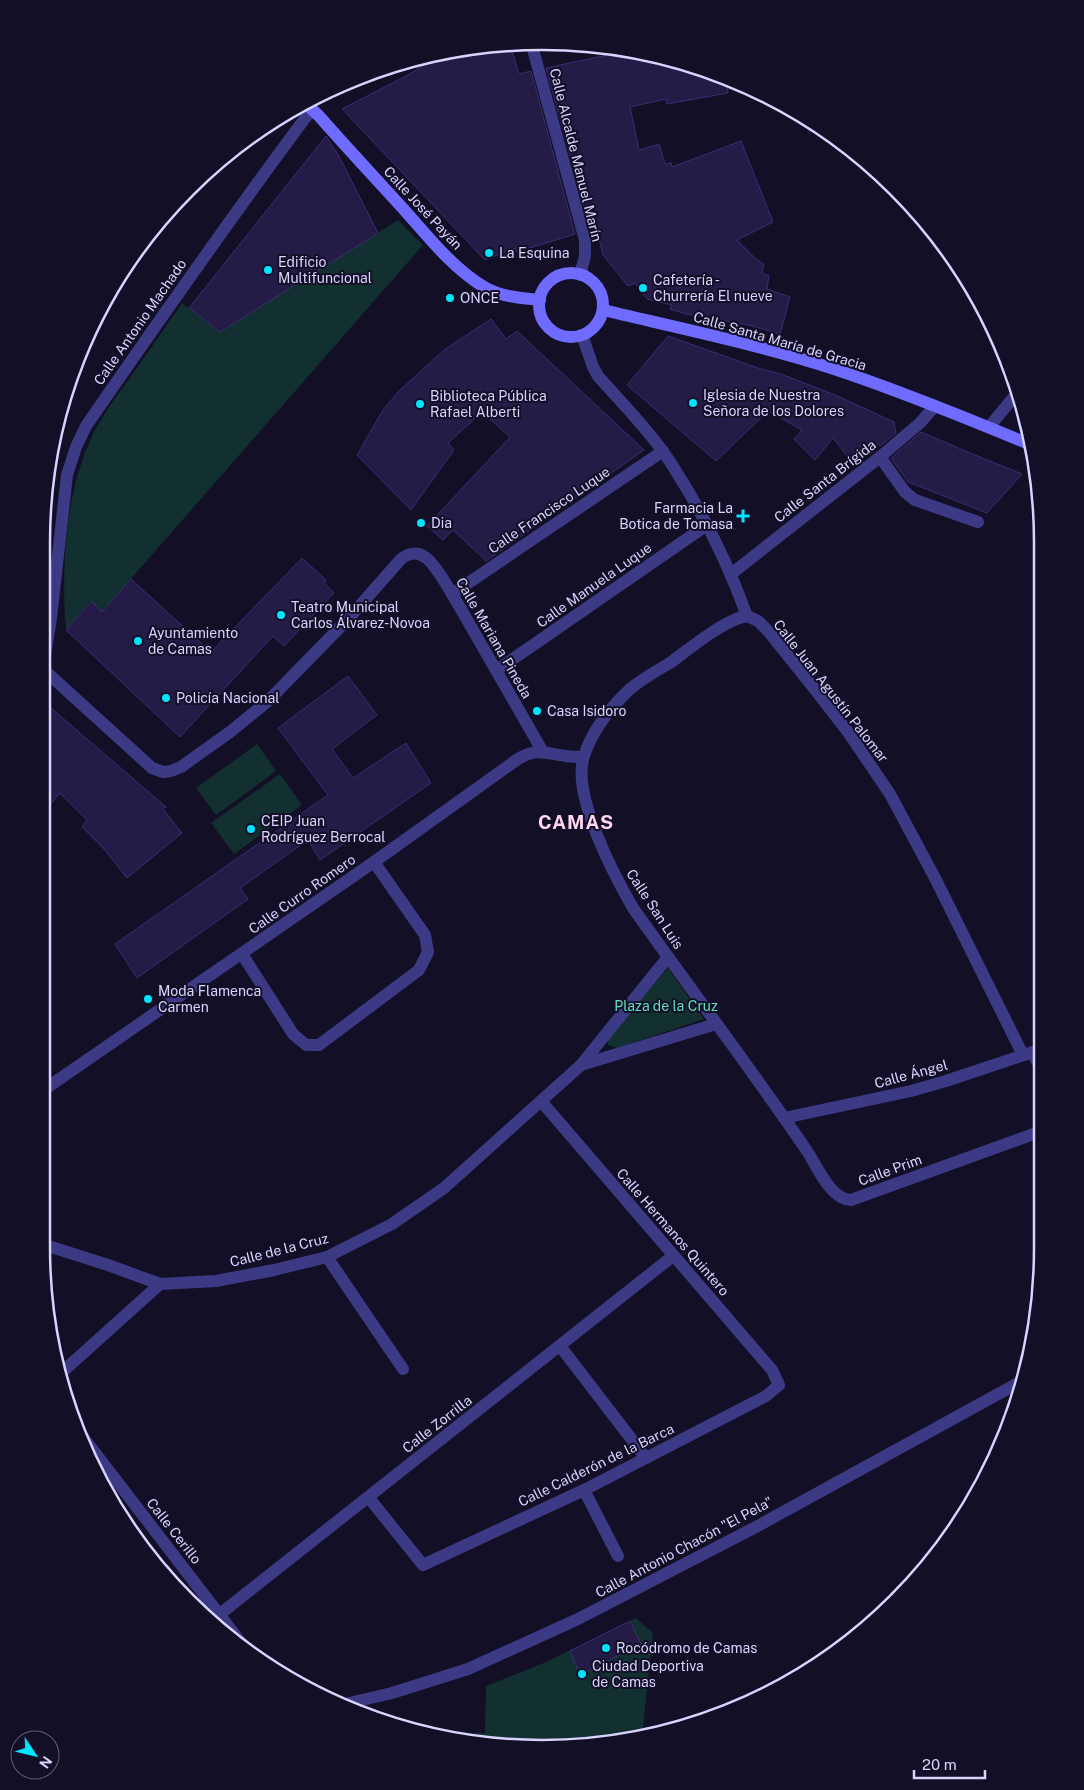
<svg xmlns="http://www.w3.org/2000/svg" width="1084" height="1790" font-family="'Public Sans',sans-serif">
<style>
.green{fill:#12302f}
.building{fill:#241b47;stroke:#3b2d73}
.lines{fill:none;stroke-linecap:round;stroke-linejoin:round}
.lane{stroke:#3d3a85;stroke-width:12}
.street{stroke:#3d3a85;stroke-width:12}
.secondary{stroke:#6f6bff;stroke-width:12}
.poi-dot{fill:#00e5ff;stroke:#130f26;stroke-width:2}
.labels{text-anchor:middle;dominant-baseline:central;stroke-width:4;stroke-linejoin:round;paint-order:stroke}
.street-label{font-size:14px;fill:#d9d4ff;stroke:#130f26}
.poi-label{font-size:14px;fill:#d9d4ff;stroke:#130f26;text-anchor:start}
.park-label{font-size:14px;fill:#5fe0c0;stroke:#130f26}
.district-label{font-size:19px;font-weight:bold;letter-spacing:1px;fill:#ffd6f0;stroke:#130f26}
.rim{fill:none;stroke:#d9d4ff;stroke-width:2.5}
</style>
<rect width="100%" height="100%" fill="#130f26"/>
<g class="green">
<path d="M 398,220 L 423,245 L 102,612 L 90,601 L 66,630 C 61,566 65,491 94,432 C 104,413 117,395 130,378 C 147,353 165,328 182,303 L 220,332 Z"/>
<polygon points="257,744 276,771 216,815 196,788"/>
<polygon points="280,774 302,805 234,854 211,823"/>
<polygon points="668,968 704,1019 617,1048 608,1045 607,1038"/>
<polygon points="636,1618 653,1633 642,1736 608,1744 542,1749 476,1744 437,1735 485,1733 486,1686 546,1662"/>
</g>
<g class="building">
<polygon points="510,44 519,74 531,71 575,234 517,252 515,248 485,260 342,109 406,76 450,50"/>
<polygon points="631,50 640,51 726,77 728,93 667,104 666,99 630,107 639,150 659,144 665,164 671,163 672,167 741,141 773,222 737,240 757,260 764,264 762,273 769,276 767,289 790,297 780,334 748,325 686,314 670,309 672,305 647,299 635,283 628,286 603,255 596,227 590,229 546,68"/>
<polygon points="326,136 340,158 378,233 220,332 189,308"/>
<polygon points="491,319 506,339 517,331 644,450 486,561 453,530 443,540 427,526 510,437 482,412 448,443 454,450 411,510 357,455 383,410 399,391 444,350"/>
<polygon points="668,336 758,368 781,374 835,395 894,422 896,433 880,446 879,444 854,465 833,438 815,460 794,439 802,430 768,411 716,461 627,385"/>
<polygon points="921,432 975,455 1022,474 987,513 908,482 891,458"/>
<polygon points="302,558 326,580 324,583 334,593 284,646 273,636 180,737 66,630 91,601 102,612 131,579 211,652"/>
<polygon points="348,676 377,715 332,749 353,778 406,743 431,783 320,860 308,840 240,888 248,899 137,978 115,944 328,795 278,728"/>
<polygon points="51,708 166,807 163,809 182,833 127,878 104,849 82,827 87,820 60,793 44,812 43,733"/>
<polygon points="630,1621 641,1644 580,1675 570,1651"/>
</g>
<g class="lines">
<polyline class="lane" points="584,1490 618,1556"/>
<g class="street">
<polyline points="531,42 585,240 585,256 580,275"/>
<path d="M 582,335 L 593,367 L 598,376 C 619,400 642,423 661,449 C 669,459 675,470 682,481 C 708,523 730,569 747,616"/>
<polyline points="989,427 1018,392"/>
<polyline points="880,457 905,492 915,500 978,522"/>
<polyline points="731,574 880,457 920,423 934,407"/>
<polyline points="452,594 663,451"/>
<path d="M 747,616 C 725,619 689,649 670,663 C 656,671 640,680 629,690 C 610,708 592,731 584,756 C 571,794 614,875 633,908 C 691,990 753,1071 809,1154 C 818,1169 832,1200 851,1200 L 1042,1131"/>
<polyline points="747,616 758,621 768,631 813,687 848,732 890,794 935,878 1023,1055"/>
<path d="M 43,669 L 152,768 L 163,772 L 171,771 L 181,767 L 230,732 L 268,701 L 349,618 L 401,559 C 409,553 416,551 425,557 C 437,565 454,598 462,611 C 489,658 516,705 543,752"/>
<path d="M 43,669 L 51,618 L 67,475 L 76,447 L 86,426 C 160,319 234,213 312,109"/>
<polyline points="497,670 707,525"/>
<polyline points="242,954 293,1034 306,1045 319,1045 419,970 428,952 425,935 374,862"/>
<polyline points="1032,1052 1042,1070"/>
<polyline points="581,1065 716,1024"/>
<path d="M 45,1089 L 374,862 L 518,759 C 538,747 546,754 566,756 C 572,757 578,757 583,757"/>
<polyline points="784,1118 911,1091 946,1081 1042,1049"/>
<polyline points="45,1245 108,1265 160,1284 216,1281 274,1270 327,1257 392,1224 444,1188 581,1065 668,957"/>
<polyline points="327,1257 403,1369"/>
<polyline points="560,1346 646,1458"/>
<polyline points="60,1374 160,1284"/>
<polyline points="76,1428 248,1652"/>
<polyline points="369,1498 423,1565 584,1490 766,1396 779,1385 772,1370 541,1101"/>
<polyline points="220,1614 673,1256"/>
<polyline points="345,1704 392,1693 468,1669 578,1619 754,1528 1022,1381"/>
</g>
<g class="secondary">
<path d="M 305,103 L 319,116 C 348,149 378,181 407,213 C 430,239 454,269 484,287 C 501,297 521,298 540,300"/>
<circle cx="571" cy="305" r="32"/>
<path d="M 603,310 C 679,328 756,344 831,368 C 898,390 964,417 1029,444"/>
</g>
</g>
<g class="poi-dot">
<circle cx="489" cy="253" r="5"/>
<circle cx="268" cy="270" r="5"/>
<circle cx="643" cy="288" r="5"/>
<circle cx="450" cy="298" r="5"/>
<circle cx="693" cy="403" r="5"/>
<circle cx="420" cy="404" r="5"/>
<path d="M740.5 508.5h5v5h5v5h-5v5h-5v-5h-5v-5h5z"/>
<circle cx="421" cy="523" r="5"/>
<circle cx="281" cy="615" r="5"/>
<circle cx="138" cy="641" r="5"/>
<circle cx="166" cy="698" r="5"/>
<circle cx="537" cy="711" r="5"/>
<circle cx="251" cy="829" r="5"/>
<circle cx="148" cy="999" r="5"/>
<circle cx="606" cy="1648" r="5"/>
<circle cx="582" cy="1674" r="5"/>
</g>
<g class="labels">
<g class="street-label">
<text transform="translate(576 155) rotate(76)">Calle Alcalde Manuel Marín</text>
<text transform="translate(423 208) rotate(47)">Calle José Payán</text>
<text transform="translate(140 322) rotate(-55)">Calle Antonio Machado</text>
<text transform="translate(780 341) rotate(16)">Calle Santa María de Gracia</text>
<text transform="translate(825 481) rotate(-38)">Calle Santa Brígida</text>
<text transform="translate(549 510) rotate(-34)">Calle Francisco Luque</text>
<text transform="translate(594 585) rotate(-35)">Calle Manuela Luque</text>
<text transform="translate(494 638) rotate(60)">Calle Mariana Pineda</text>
<text transform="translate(831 691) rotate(52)">Calle Juan Agustín Palomar</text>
<text transform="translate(302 894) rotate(-35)">Calle Curro Romero</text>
<text transform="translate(655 909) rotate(57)">Calle San Luis</text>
<text transform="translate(911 1074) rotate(-15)">Calle Ángel</text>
<text transform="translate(890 1170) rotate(-20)">Calle Prim</text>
<text transform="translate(673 1232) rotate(49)">Calle Hermanos Quintero</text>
<text transform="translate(279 1250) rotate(-14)">Calle de la Cruz</text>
<text transform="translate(437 1424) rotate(-38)">Calle Zorrilla</text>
<text transform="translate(596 1465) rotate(-26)">Calle Calderón de la Barca</text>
<text transform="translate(174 1531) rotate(52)">Calle Cerillo</text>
<text transform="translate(684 1547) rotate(-28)">Calle Antonio Chacón "El Pela"</text>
</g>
<g class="poi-label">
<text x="499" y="253">La Esquina</text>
<text x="278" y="262">Edificio<tspan x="278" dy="16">Multifuncional</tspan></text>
<text x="653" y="280">Cafetería -<tspan x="653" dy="16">Churrería El nueve</tspan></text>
<text x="460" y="298">ONCE</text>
<text x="703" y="395">Iglesia de Nuestra<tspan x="703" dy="16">Señora de los Dolores</tspan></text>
<text x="430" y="396">Biblioteca Pública<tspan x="430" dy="16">Rafael Alberti</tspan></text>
<text x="733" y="508" text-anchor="end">Farmacia La<tspan x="733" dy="16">Botica de Tomasa</tspan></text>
<text x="431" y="523">Dia</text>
<text x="291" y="607">Teatro Municipal<tspan x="291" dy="16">Carlos Álvarez-Novoa</tspan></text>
<text x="148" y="633">Ayuntamiento<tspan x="148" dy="16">de Camas</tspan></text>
<text x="176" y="698">Policía Nacional</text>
<text x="547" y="711">Casa Isidoro</text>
<text x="261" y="821">CEIP Juan<tspan x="261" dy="16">Rodríguez Berrocal</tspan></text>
<text x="158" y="991">Moda Flamenca<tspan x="158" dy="16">Carmen</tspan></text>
<text x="616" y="1648">Rocódromo de Camas</text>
<text x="592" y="1666">Ciudad Deportiva<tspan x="592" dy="16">de Camas</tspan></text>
</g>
<g class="park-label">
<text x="666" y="1006">Plaza de la Cruz</text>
</g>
<g class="district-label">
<text x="576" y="822">CAMAS</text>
</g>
</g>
<path d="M0 0H1084V1790H0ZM542 50H542A492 492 0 0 1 1034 542V1248A492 492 0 0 1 542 1740H542A492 492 0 0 1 50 1248V542A492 492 0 0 1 542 50Z" fill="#130f26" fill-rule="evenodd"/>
<path class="rim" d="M542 50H542A492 492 0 0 1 1034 542V1248A492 492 0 0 1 542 1740H542A492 492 0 0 1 50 1248V542A492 492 0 0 1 542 50Z"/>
<g transform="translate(35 1755) rotate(125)"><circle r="24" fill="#130f26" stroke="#625e7d"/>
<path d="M0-4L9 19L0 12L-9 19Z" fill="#00e5ff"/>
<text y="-8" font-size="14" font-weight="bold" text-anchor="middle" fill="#d9d4ff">N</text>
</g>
<path d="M914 1770v8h71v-8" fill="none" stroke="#d9d4ff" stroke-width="2.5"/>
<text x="922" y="1770" font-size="15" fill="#d9d4ff" stroke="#130f26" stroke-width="4" paint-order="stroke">20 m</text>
</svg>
